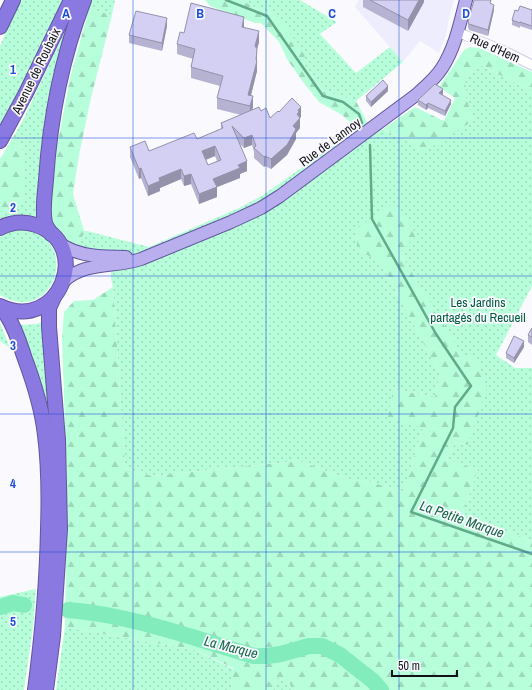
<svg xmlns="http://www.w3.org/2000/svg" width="532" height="690" font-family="'Archivo Narrow',sans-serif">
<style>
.built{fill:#eeedfe}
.green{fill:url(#green-dots)}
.forest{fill:url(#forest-firs)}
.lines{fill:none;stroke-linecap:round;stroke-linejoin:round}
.stream{stroke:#61ab8b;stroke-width:2.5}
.river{stroke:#82ecbc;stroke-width:16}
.minor-casing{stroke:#d1cfe4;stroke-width:11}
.major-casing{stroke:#61559c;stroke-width:14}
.highway-casing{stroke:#61559c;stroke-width:16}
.minor{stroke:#fff;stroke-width:9}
.major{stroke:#b9afee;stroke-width:12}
.highway{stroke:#8b79e2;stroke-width:14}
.wall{fill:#b5b3d1;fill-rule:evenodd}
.shaded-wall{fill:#9492aa}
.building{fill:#d3d0f3;stroke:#9492aa;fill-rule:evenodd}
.grid{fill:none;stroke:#1d4ed8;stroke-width:1;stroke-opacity:0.55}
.labels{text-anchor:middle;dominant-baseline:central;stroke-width:3.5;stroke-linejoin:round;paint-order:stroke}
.street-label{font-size:13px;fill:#131219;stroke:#fafafe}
.park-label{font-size:13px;fill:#005c3e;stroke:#fafafe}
.water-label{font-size:14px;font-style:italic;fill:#166749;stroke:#fafafe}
.grid-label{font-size:13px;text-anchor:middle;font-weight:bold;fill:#1d4ed8;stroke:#fafafe;stroke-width:3.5;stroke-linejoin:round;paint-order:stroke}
</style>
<defs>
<pattern id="green-dots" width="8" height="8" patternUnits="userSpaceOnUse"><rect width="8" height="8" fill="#b7fedb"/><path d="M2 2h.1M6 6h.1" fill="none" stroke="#9cd9bb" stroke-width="1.8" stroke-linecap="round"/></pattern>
<pattern id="forest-firs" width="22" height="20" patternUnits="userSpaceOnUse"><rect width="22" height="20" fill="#b7fedb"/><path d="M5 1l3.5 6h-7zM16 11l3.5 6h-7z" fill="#9cd9bb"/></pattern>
</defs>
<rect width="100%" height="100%" fill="#fafafe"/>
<polygon class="built" points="359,0 454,0 450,14 446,35 439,53 420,41 403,62 355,7"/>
<g class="green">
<polygon points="20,0 64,0 10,111 0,126 0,46"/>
<polygon points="92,0 115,0 112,15 89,9"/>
<polygon points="241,0 300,0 337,22 320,34 356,73 390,47 403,62 356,101 324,91 304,64 276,15 256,8"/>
<polygon points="65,31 51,93 41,148 37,219 0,222 0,217 8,211 24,154 15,134 23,120"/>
<polygon points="480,65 532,91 532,286 496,355 515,368 532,368 532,541 462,514 478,470 446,459 456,442 467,445 463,357 400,253 394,204 379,214 357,249 381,263 440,374 435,397 393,389 423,428 403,492 364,480 351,480 299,461 152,476 125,468 113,287 111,279 111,253 72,248 87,231 149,247 239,208 263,195 367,122 410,142 474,120 466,98 465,78"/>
<path d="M 17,230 C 84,229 57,329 0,295 L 0,237 L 7,233 Z"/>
<polygon points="45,320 51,433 17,325 37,324"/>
<polygon points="0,323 10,348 0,341"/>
<polygon points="36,589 33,627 24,690 0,690 0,597"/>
<polygon points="65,627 195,650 233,669 231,690 56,690"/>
<polygon points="277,677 290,684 292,690 273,690"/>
</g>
<g class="forest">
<polygon points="205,0 241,0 256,8 276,15 305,53 304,64 324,91 356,101 367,122 358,129 342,115 319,102 303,82 287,59 279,42 261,23 255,23 210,6"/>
<polygon points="89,9 112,15 91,98 79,155 73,194 84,231 87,231 72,248 53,226 51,204 57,147 70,78"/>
<polygon points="470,47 479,48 532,72 532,91 480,65 465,78 466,98 474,120 421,154 410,142 383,129 415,107 444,121 455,98 439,87 464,50"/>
<polygon points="15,134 24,154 23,203 0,217 0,159"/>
<polygon points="394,203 417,235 400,253 463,356 476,357 487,388 468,445 456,442 446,459 478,470 462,514 532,541 532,690 292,690 290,684 277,677 273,690 231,690 233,668 195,650 65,627 67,482 62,338 64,312 74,301 93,300 113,287 125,468 152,476 299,461 351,480 364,480 403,492 423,428 388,418 393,389 435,397 440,374 381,263 357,249 357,228"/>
</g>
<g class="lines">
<g class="stream">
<polyline points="226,0 267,16 323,96 343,102 359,114 362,123"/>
<polyline points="370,145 372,219 436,334 471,386 455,407 453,428 411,512 532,554"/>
</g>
<g class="river">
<polyline points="0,607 13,603 24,605"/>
<path d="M 68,610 C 131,615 193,638 254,656 L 267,656 L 281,654 L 309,646 L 322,646 L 340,655 L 373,681 L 381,690"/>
</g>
<defs>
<polyline id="minor" points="457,32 502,50 532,65"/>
<g id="major">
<path d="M 59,243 C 78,257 104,257 126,257"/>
<path d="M 64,281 C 85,261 115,268 141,259 L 231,222 L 261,208 L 280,196 L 416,95 C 425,87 435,79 442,68 C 455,48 460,23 466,0"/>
</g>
<g id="highway">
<polyline points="0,27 13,0"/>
<polyline points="0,141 26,93 71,0"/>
<path d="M 0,228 C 11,222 24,221 36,225 C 94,245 59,334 0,306"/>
<path d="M 51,234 C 49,230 46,227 45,223 C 42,210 45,193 46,180 C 50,119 62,57 84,0"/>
<path d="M 1,307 C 13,322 19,341 25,359 C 34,383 42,409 45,435 C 49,466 49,498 48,529 C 47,583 42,637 35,690"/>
<polyline points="46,690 53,636 60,529 58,440 49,327 49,308 54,297"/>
</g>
</defs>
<use href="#minor" class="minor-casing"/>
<use href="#major" class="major-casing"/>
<use href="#highway" class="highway-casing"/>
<use href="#minor" class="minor"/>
<use href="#major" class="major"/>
<use href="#highway" class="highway"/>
</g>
<g class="wall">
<polygon points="363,0 424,0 424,2 408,31 363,7"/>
<polygon points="491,4 494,10 488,36 469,30 468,27 468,22"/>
<polygon points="532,10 532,30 520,26 520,28 512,25 512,20 518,11"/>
<polygon points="167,26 162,51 129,43 129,35"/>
<path d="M 244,28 L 259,42 L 257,49 L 257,71 L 251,96 L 253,107 L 252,110 L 261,111 L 270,118 L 279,112 L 301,117 L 300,118 L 300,128 L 296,133 L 296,139 L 287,155 L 271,169 L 265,166 L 264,167 L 254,158 L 254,152 L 252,145 L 244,148 L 240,144 L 247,171 L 240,174 L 240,178 L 217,187 L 217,197 L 199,204 L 191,184 L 184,186 L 181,179 L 160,188 L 160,191 L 148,196 L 141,178 L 139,179 L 130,157 L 130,147 L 149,151 L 197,139 L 221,129 L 221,123 L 241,115 L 217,109 L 217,98 L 220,86 L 191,78 L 191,67 L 193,59 L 177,54 L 177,44 L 184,33 ZM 215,156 L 217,161 L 208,165 L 206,160 Z"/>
<polygon points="388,91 371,107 366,101 366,96"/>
<polygon points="443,94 442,95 451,104 445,116 428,108 426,110 418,105 418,100"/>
<polygon points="532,328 532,345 528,342 528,335"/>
<polygon points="524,347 514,363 506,358 506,353"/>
</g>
<g class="shaded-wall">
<polygon points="419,0 424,0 424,2 408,31 408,20"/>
<polygon points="494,5 494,10 488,36 488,30"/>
<polygon points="244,17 244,27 242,38 242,27"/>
<polygon points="167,18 167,26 162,51 162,43"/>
<polygon points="259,31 259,42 255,57 255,46"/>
<polygon points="257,49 257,63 257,61 257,71 248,106 248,95"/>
<polygon points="388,86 388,91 371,107 371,102"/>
<polygon points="443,89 443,94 439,98 439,93"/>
<polygon points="253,96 253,107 250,117 250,106"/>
<polygon points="451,100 451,104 445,116 445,111"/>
<polygon points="428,103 428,108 426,110 426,105"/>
<polygon points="301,107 301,117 299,118 300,118 300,128 296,133 296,139 287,155 271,169 271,159 293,126 298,110"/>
<polygon points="252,135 252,145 244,148 244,138"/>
<polygon points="215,146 215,156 202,161 202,151"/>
<polygon points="265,156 265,166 264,167 264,157"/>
<polygon points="247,161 247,171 240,174 240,178 217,187 217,197 199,204 199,194 213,179 238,165"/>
<polygon points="141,168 141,178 139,179 139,169"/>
<polygon points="181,169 181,179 160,188 160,191 148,196 148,186 159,178"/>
<polygon points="191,174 191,184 184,186 184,176"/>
<polygon points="524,341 524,347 514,363 514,358"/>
</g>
<g class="building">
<polygon points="370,0 419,0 408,20"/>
<polygon points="474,0 491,0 490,3 494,5 488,30 469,24 468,22"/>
<polygon points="191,3 244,17 242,27 259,31 255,46 257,49 256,60 257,61 248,95 253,96 250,106 217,98 223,76 191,67 195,49 177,44 180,32 184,33"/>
<polygon points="520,6 532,10 532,26 520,22 520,23 512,20 515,10 518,11"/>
<polygon points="136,11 167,18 162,43 129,35"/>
<polygon points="383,80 388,86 371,102 366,96"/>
<polygon points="435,84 443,89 439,93 451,100 445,111 428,103 426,105 418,100"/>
<path d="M 292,98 L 301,107 L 298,110 L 299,112 L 297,114 L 300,118 L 293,126 L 296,129 L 287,145 L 271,159 L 265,156 L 264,157 L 254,148 L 256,146 L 252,135 L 244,138 L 232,126 L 247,161 L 238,165 L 240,168 L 213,179 L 217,187 L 199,194 L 191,174 L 184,176 L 181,169 L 159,178 L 160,181 L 148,186 L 141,168 L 139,169 L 130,147 L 145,141 L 149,151 L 194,133 L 197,139 L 223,128 L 221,123 L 259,107 L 261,111 L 266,108 L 270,118 L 278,111 L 279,112 ZM 215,146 L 221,160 L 208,165 L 202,151 Z"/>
<polygon points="532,328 532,337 528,335"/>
<polygon points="514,336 524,341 514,358 506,353"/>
</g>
<path class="grid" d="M 133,0 L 133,690M 266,0 L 266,690M 399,0 L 399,690M 0,138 L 532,138M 0,276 L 532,276M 0,414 L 532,414M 0,552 L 532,552"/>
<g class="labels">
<g class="street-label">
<text transform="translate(495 48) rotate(24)">Rue d'Hem</text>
<text transform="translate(36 71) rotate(-64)">Avenue de Roubaix</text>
<text transform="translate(330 142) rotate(-36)">Rue de Lannoy</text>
</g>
<g class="park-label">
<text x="478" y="302">Les Jardins<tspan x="478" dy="15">partagés du Recueil</tspan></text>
</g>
<g class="water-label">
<text transform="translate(462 519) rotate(19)">La Petite Marque</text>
<text transform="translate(231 647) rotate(14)">La Marque</text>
</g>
</g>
<g class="grid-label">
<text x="66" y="18">A</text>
<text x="200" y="18">B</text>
<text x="332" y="18">C</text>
<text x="466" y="18">D</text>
<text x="13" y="74">1</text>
<text x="13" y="212">2</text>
<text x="13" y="350">3</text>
<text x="13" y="488">4</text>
<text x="13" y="626">5</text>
</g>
<path d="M392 670v6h65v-6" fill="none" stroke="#131219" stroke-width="2"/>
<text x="398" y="670" font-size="12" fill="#131219" stroke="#fafafe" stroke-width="3" paint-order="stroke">50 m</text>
</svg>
